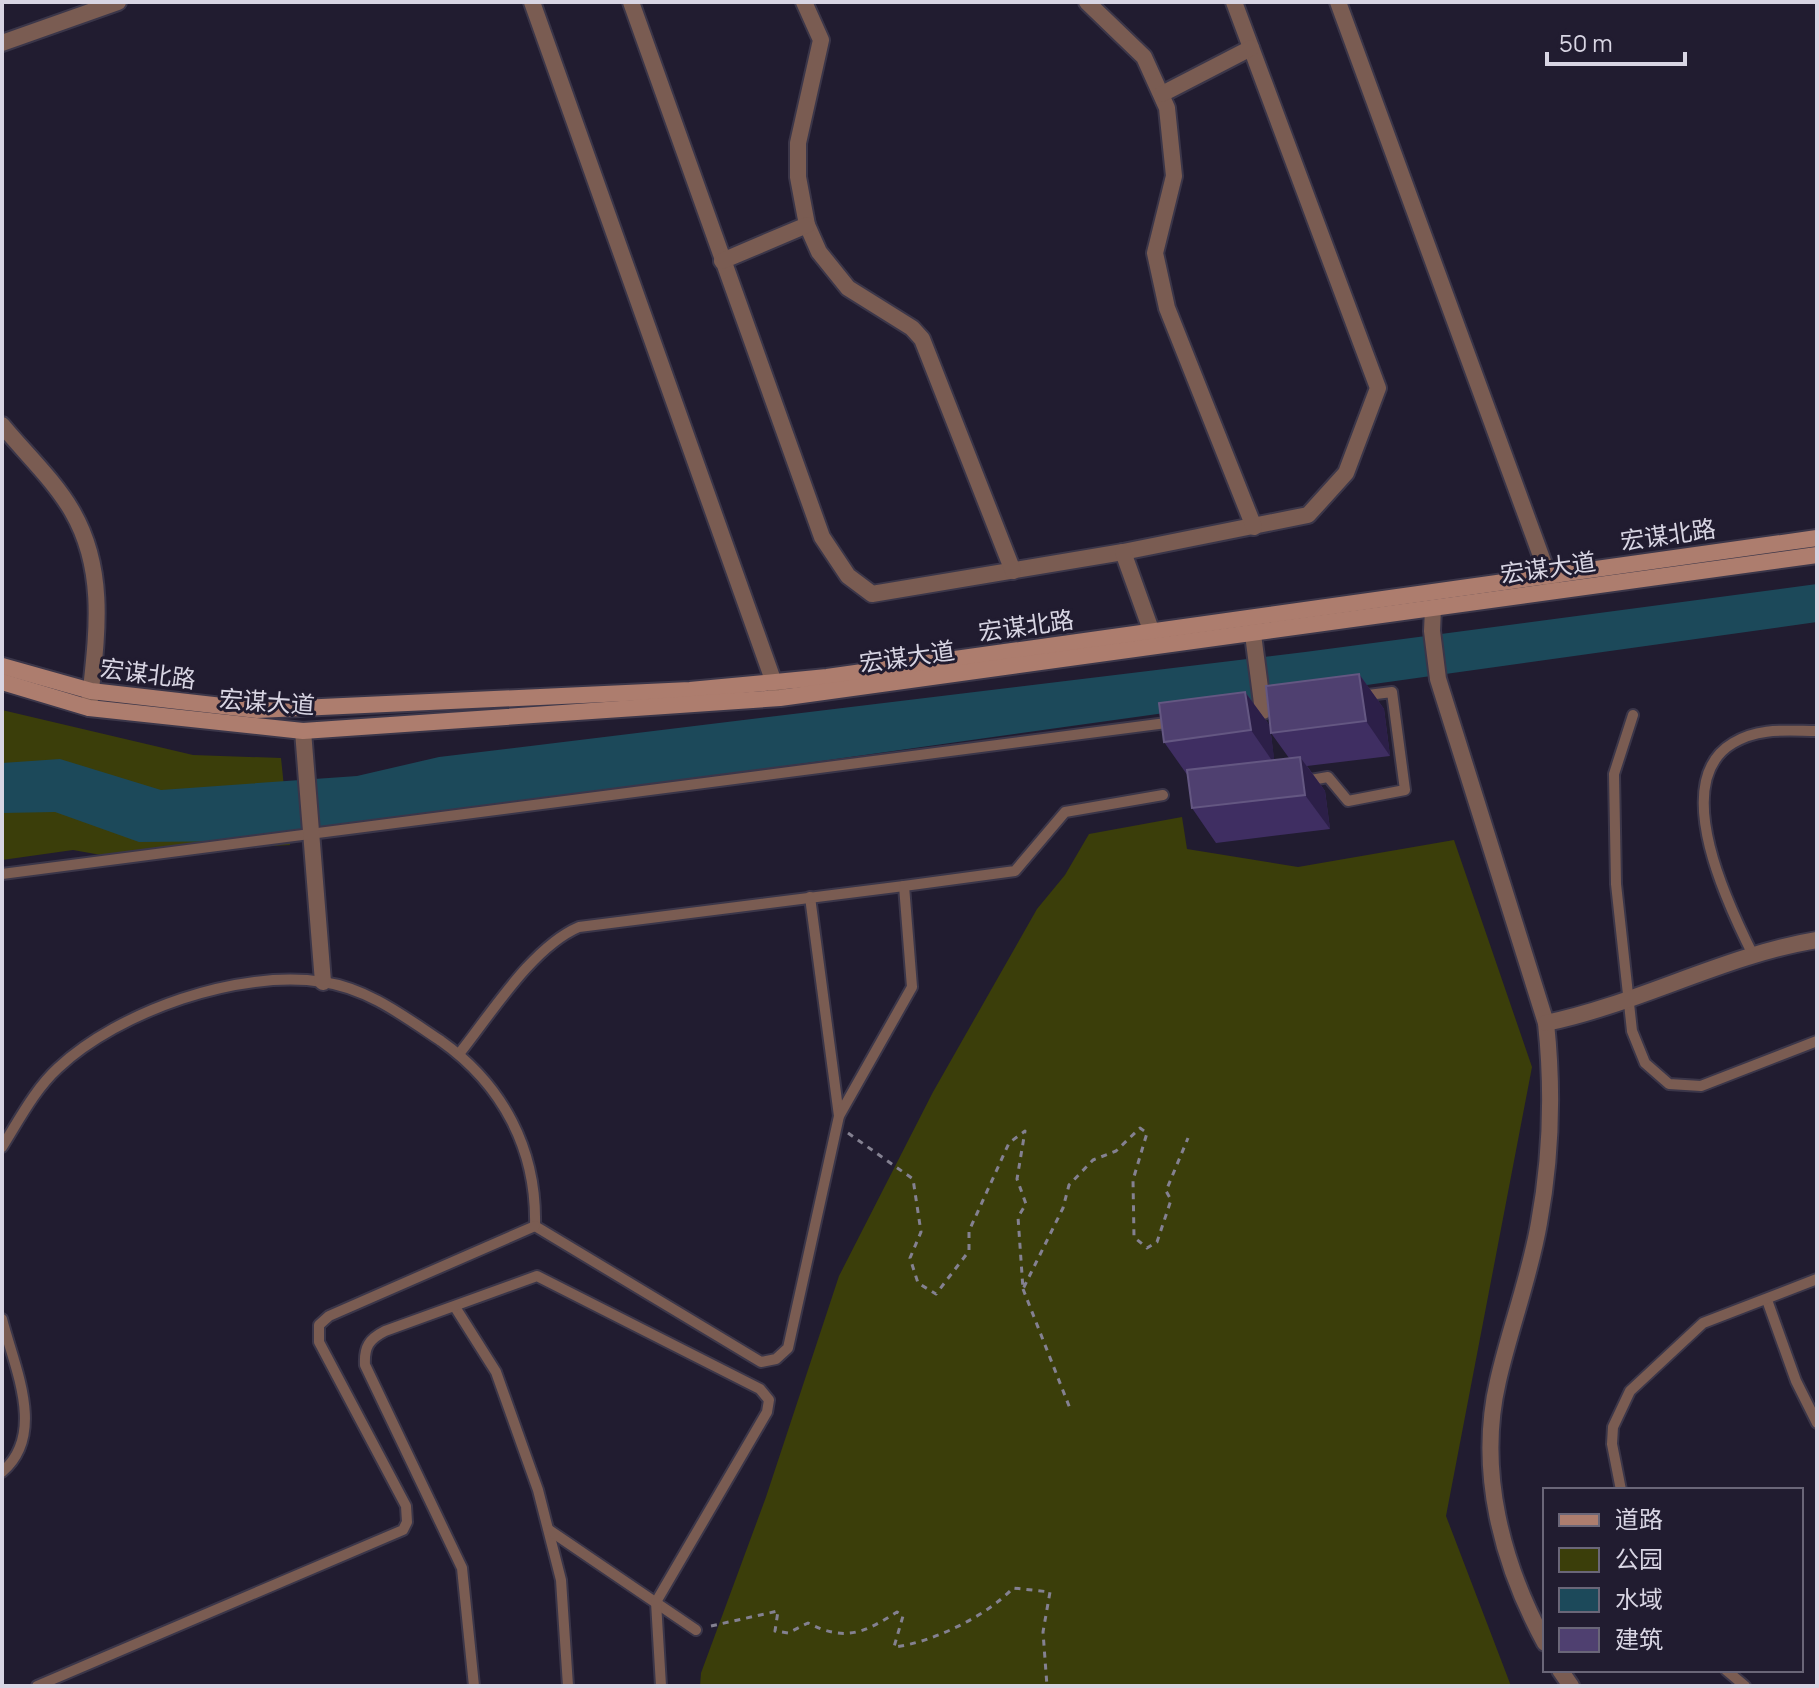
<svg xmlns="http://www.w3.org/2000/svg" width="1819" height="1688" font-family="Manrope,'Noto Sans SC',sans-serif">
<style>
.green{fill:#3b3e0a}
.water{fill:#1c495a}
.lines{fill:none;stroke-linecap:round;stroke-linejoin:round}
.service-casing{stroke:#3b3649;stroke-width:14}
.minor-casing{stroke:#3b3649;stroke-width:20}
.tertiary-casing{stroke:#3b3649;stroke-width:20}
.secondary-casing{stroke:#3b3649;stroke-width:20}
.path{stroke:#848191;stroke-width:3;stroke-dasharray:6 6;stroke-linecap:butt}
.service{stroke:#7a5c52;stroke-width:10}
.minor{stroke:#7a5c52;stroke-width:16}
.tertiary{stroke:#7a5c52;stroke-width:16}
.secondary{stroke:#ad7d6e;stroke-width:16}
.wall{fill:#3f2e62}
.shaded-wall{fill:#2c1f48}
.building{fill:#4f4070;stroke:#645782;stroke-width:2}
.labels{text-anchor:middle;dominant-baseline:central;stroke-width:6;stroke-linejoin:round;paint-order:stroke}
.street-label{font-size:24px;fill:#d8d5e3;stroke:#211c30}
</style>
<rect width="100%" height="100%" fill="#211c30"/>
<g class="green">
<polygon points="2,710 193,755 281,758 290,845 101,855 73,850 2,860"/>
<polygon points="1182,817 1187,849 1298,867 1454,840 1532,1067 1446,1516 1511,1686 700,1686 701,1673 766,1497 839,1276 933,1092 1037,909 1065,875 1089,834"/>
</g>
<polygon class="water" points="1817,584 1817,622 249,841 139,842 55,812 2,813 2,763 60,759 161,790 357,776 439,757 1305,652"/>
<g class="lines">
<defs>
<g id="service">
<polyline points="1633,715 1614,774 1616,884 1632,1031 1645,1063 1669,1084 1701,1086 1817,1041"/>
<polyline points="1305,781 1328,777 1348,801 1405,790 1392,692 1360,696"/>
<polyline points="2,874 1174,722"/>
<polyline points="810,897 839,1116"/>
<path d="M 1754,957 C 1730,909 1667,782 1733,743 C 1759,727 1788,731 1817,731"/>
<path d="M 459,1054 C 491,1014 532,947 579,927 L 904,886"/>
<path d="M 2,1147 C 19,1120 35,1089 58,1068 C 119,1011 239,969 323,982 C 367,988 405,1017 441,1041 C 503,1085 537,1150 535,1226"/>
<polyline points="535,1226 761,1362 776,1359 788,1348 839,1116 912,987 904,886 1015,871 1065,812 1163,795"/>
<polyline points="1767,1300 1796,1381 1817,1423"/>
<polyline points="455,1307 496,1372 538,1490 561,1580 568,1686"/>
<path d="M 2,1319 C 14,1367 47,1434 2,1472"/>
<polyline points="1621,1490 1612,1444 1613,1427 1630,1391 1703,1323 1817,1279"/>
<polyline points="549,1530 696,1630"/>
<polyline points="1726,1670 1745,1686"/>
<polyline points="37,1686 403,1530 407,1522 406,1506 319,1342 319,1325 329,1316 535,1226"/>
<path d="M 474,1686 L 462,1568 L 365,1365 C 364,1347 369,1339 385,1331 L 537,1276 L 760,1389 L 769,1400 L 767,1412 L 656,1602 L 661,1686"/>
</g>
<g id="minor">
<polyline points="532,2 778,694"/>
<polyline points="631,2 822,537 848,576 872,594 1123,552 1308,515 1346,473 1378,388 1234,2"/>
<polyline points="804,2 821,40 798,143 798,177 807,225 819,252 848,288 912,328 922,339 1013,571"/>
<polyline points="1087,2 1144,57 1167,108 1174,176 1155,253 1167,308 1254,527"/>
<polyline points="2,43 118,2"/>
<polyline points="1162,94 1251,48"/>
<polyline points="722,261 807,225"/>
<polyline points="1123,552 1155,641"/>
<path d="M 1433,608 L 1432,631 L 1438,679 L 1546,1023 C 1553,1089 1551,1158 1539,1223 C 1530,1276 1510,1328 1498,1381 C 1477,1471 1502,1564 1545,1643"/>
<polyline points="1251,619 1263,711"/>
<polyline points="303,731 323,982"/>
<path d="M 1546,1023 C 1638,1004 1725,955 1817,940"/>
<polyline points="1560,1670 1571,1686"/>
</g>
<g id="tertiary">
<polyline points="1338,2 1552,586"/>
<path d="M 2,425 C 25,453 54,480 72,511 C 108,573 96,640 89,708"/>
</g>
<g id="secondary">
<polyline points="2,666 91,691 257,710 690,690 827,677 1817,538"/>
<polyline points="2,682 89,708 303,731 780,698 1817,555"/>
</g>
</defs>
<use href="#service" class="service-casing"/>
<use href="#minor" class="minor-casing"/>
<use href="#tertiary" class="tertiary-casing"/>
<use href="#secondary" class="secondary-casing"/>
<g class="path">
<polyline points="848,1133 913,1179 921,1232 910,1258 918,1283 936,1294 969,1251 969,1231 1009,1143 1025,1131 1017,1179 1026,1204 1018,1217 1023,1289 1063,1208 1069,1185 1093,1160 1116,1151 1140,1128 1147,1133 1133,1180 1134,1237 1147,1248 1157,1242 1171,1200 1166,1191 1188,1138"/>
<polyline points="1023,1289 1071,1411"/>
<path d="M 711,1626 L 778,1611 L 775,1631 L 788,1633 L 808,1623 C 845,1642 864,1633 897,1612 L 903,1616 L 894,1647 C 931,1643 987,1616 1013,1588 L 1050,1592 L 1043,1632 L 1047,1686"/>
</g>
<use href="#service" class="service"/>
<use href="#minor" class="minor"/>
<use href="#tertiary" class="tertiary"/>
<use href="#secondary" class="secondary"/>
</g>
<polygon class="wall" points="1359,674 1384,709 1390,756 1307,766 1325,791 1330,829 1216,843 1192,808 1188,776 1164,742 1245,692 1270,726 1274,760 1289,758 1271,733"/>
<g class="shaded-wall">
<polygon points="1359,674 1384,709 1390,756 1366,721"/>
<polygon points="1245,692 1270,726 1275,765 1251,730"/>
<polygon points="1300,757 1325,791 1330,829 1305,795"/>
</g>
<g class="building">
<polygon points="1359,674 1366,721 1271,733 1266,686"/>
<polygon points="1245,692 1251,730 1164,742 1159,703"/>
<polygon points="1300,757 1305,795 1192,808 1187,770"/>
</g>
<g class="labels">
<g class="street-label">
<text transform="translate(1668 534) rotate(-8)">宏谋北路</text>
<text transform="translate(1548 567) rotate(-8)">宏谋大道</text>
<text transform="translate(1026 625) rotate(-8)">宏谋北路</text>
<text transform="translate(907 656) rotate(-8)">宏谋大道</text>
<text transform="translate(148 673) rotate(7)">宏谋北路</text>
<text transform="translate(267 701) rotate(4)">宏谋大道</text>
</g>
</g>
<rect width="1819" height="1688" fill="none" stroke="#d8d5e3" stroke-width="8"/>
<rect x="1543" y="1488" width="260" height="184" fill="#211c30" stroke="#6a6678" stroke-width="2"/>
<rect x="1559" y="1514" width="40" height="12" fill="#ad7d6e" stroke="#6a6678" stroke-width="2"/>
<text x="1615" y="1528" font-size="24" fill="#d8d5e3">道路</text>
<rect x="1559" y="1548" width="40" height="24" fill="#3b3e0a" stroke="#6a6678" stroke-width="2"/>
<text x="1615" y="1568" font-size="24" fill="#d8d5e3">公园</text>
<rect x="1559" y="1588" width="40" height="24" fill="#1c495a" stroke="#6a6678" stroke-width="2"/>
<text x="1615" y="1608" font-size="24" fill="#d8d5e3">水域</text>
<rect x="1559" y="1628" width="40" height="24" fill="#4f4070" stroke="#6a6678" stroke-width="2"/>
<text x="1615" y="1648" font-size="24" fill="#d8d5e3">建筑</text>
<path d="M1547 52v12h138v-12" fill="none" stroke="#d8d5e3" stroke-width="4"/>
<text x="1559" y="52" font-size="24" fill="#d8d5e3" stroke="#211c30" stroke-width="6" paint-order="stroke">50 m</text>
</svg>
